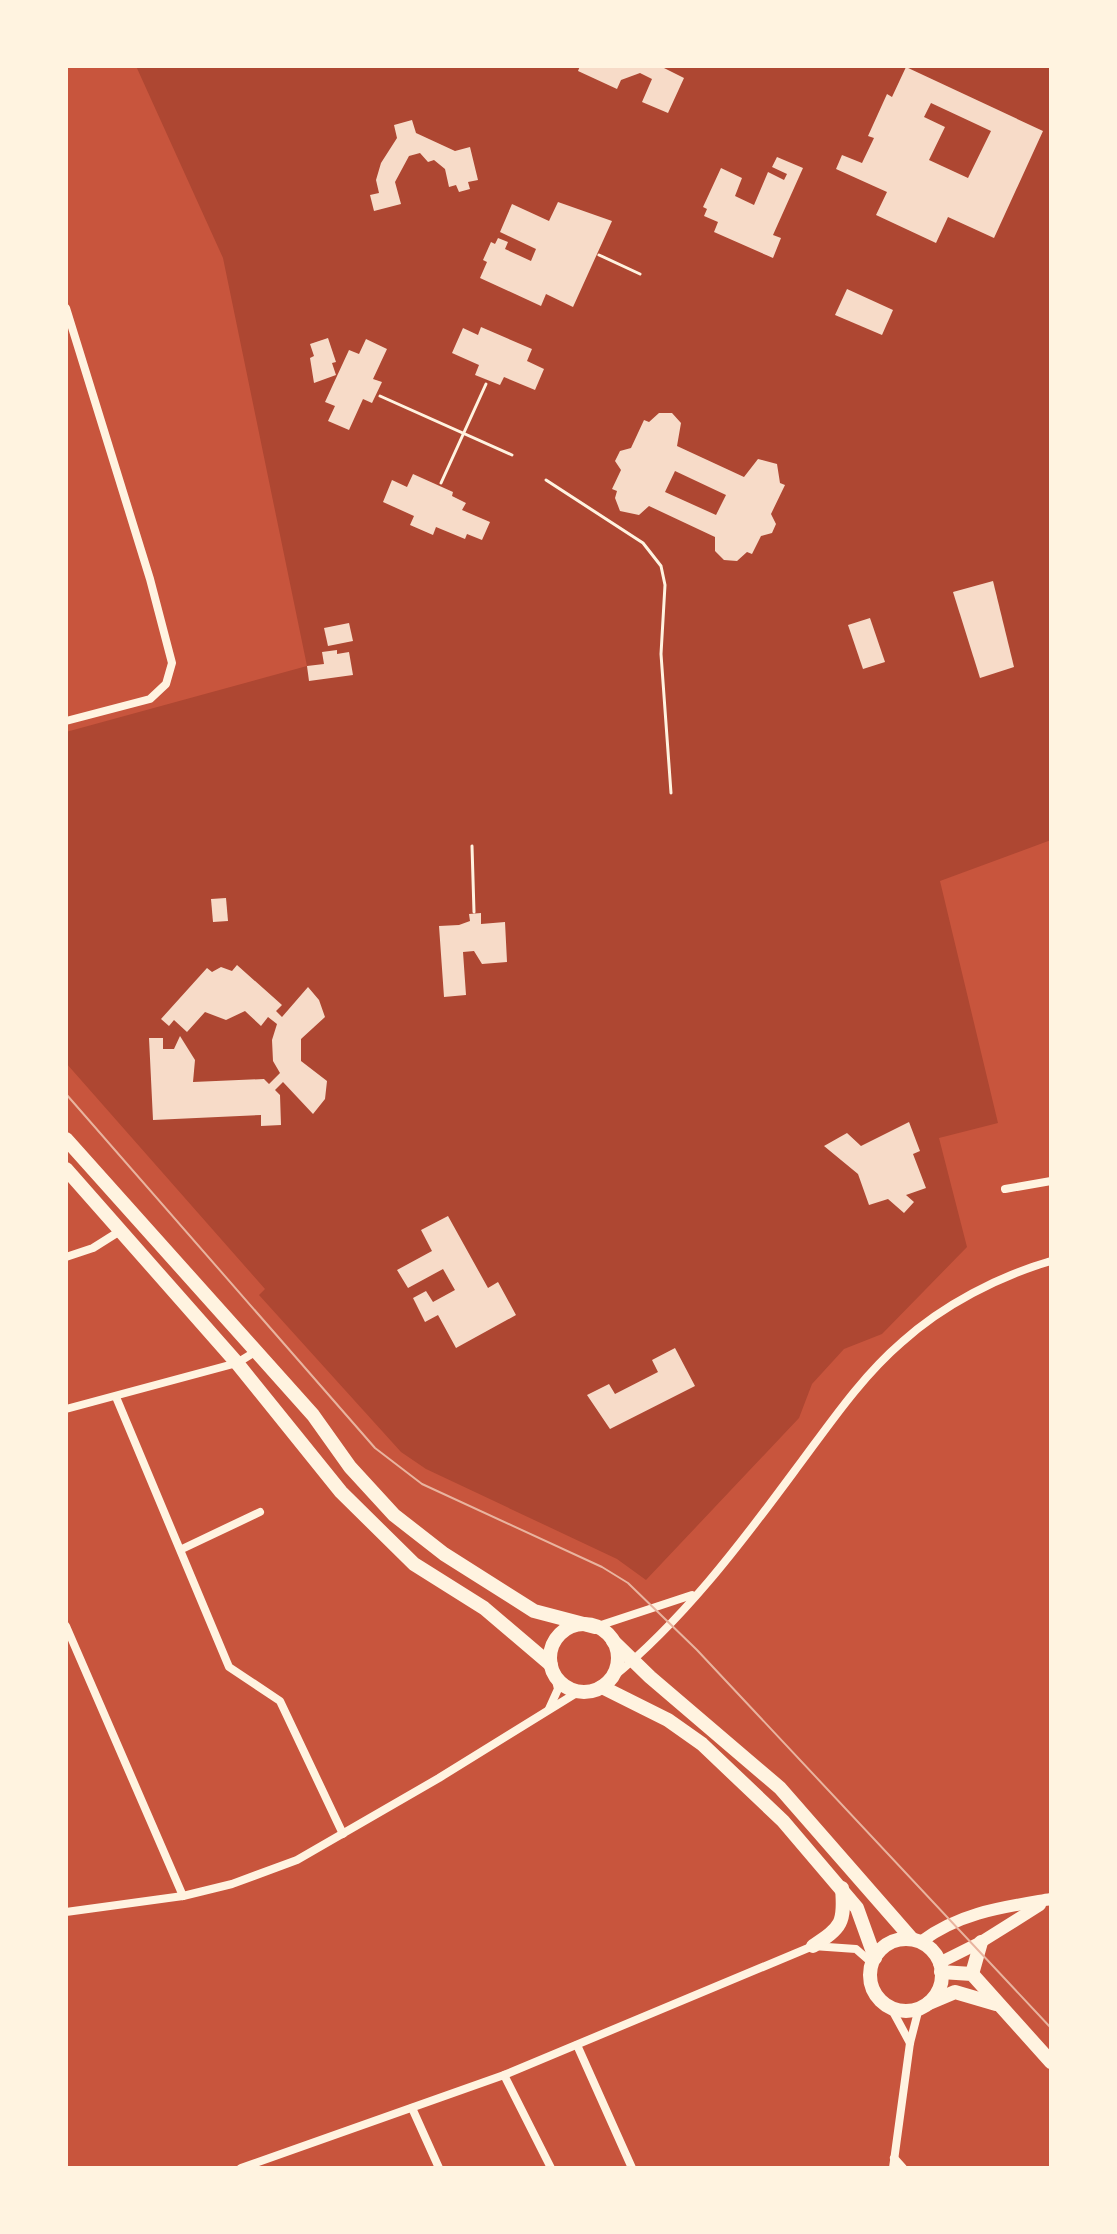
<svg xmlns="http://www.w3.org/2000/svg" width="1117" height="2234" font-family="Arial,sans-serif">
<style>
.green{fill:#ae4732}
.building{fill:#f7dbc8;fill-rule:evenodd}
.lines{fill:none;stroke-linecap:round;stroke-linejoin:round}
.path{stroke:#fff3e0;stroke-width:3}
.minor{stroke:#fff3e0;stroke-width:8}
.tertiary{stroke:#fff3e0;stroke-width:12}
.secondary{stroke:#fff3e0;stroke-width:14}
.tram{stroke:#e9b49f;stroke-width:2}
</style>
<rect width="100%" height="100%" fill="#c8553d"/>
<polygon class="green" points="136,66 1051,66 1051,840 940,881 998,1123 939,1138 967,1247 882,1334 844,1349 812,1384 799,1418 646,1580 617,1559 426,1469 401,1452 259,1295 265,1289 66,1063 66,732 307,666 223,258"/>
<g class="building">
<polygon points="580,66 660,66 684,78 668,113 642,102 652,79 640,73 621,80 617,89 578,71"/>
<path d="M 906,67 L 1043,131 L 994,238 L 948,217 L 936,243 L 876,215 L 887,192 L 836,169 L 842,155 L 862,163 L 874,138 L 868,136 L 887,94 L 892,97 ZM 931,103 L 991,131 L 968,178 L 929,160 L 945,127 L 924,117 Z"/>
<polygon points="412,120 416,133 455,151 470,147 478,180 468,182 470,189 459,192 456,185 449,187 445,169 434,160 428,162 420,153 409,156 395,182 401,204 374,211 370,195 379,193 376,180 381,163 397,138 394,125"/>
<polygon points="777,157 803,168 773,235 781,238 773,258 714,232 718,222 704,216 707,209 703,207 721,168 742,178 735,196 754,205 768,172 784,180 787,174 772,167"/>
<polygon points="558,202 612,221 573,307 546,294 541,306 480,278 487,262 483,260 491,242 495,244 498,238 508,242 505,249 531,261 536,249 500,232 512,204 549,221"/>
<polygon points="847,289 893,310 882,335 835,315"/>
<polygon points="481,327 532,349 527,361 544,369 535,390 504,377 500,385 475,375 479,365 452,353 463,328 478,335"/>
<polygon points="328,338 336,362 332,363 336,375 314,383 310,358 314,356 310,344"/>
<polygon points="366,339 387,349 373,379 382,382 372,403 363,399 349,430 328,421 335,406 325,402 349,350 359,354"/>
<path d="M 659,413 L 672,413 L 681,423 L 677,446 L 744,477 L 758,459 L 777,464 L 780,483 L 785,485 L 771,514 L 776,524 L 772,533 L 761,536 L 752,554 L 747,552 L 737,561 L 724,560 L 715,551 L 715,537 L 649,506 L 639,515 L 620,511 L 615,498 L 617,491 L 612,489 L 621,470 L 615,461 L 620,451 L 631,448 L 644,420 L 649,422 ZM 675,471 L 726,495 L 716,515 L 665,492 Z"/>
<polygon points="413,474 453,492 452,496 466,503 462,510 490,522 482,540 467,534 465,539 436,527 433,535 410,525 414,516 383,502 392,480 407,487"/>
<polygon points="993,581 1014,667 980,678 953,592"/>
<polygon points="870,618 885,662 863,669 848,625"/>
<polygon points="349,623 353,641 328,646 324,628"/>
<polygon points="337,650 337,654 349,652 353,675 309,681 307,666 324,664 322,652"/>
<polygon points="226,898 228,921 213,922 211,899"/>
<polygon points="481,913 481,924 505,922 507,962 482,964 474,951 463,952 466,995 444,997 439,926 459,925 470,921 469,914"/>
<polygon points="237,965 282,1005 276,1011 282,1017 308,987 319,1000 325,1017 301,1039 301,1061 327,1081 325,1099 313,1114 283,1082 275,1090 280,1095 281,1125 261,1126 261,1115 153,1120 149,1038 163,1038 163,1049 174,1049 180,1036 195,1060 193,1082 264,1079 269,1084 280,1073 273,1061 272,1040 277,1024 268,1017 261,1026 245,1011 226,1020 205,1012 187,1032 174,1020 169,1026 161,1019 207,968 212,972 221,967 232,971"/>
<polygon points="909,1122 920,1151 913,1154 926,1188 906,1195 914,1202 904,1213 888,1199 869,1205 858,1174 824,1146 847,1133 861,1146"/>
<polygon points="448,1216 488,1288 498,1282 516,1315 456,1348 438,1315 425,1322 413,1298 426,1291 433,1302 455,1290 443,1269 408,1288 397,1270 432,1251 421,1230"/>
<polygon points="675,1348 695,1386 610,1429 587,1395 609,1384 615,1394 658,1372 652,1360"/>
</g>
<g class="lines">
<g class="path">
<polyline points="599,255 640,274"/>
<polyline points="380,396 512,455"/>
<polyline points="546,480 643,543 661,566 665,585 661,654 671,793"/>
<polyline points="441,483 486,384"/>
<polyline points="472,846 474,912"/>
</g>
<g class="minor">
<polyline points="66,308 150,579 172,663 166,684 150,699 66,721"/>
<polyline points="1005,1189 1051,1181"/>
<polyline points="66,1257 93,1248 120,1231"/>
<polyline points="116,1397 229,1667 280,1701 343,1834"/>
<polyline points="66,1409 237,1363 255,1352"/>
<polyline points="182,1549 260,1512"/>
<polyline points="66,1626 183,1896"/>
<polyline points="595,1627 692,1595"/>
<path d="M 612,1678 C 682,1621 739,1546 793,1473 C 827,1428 859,1379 902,1342 C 943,1305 999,1276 1051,1261"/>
<polyline points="549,1709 558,1689 555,1676"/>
<polyline points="66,1912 183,1896 232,1884 297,1860 439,1778 578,1692"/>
<polyline points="891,2008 910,2043"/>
<polyline points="577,2045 632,2168"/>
<polyline points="504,2075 551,2168"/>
<polyline points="412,2108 439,2168"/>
<polyline points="894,2158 903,2168"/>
<polyline points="241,2168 504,2075 813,1946 856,1949 872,1963"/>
<polyline points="893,2168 910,2043 919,2008"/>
</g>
<g class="tertiary">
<path d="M 922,1941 C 961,1912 1004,1907 1051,1899"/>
<polyline points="939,1963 981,1942 1040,1905"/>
</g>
<g class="secondary">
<polyline points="66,1139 313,1415 350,1467 394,1515 444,1554 534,1611 595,1627"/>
<polyline points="66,1169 237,1363 341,1492 414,1564 484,1608 551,1665"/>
<circle cx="584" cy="1658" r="34"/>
<polyline points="613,1641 650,1677 780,1788 912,1939"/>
<polyline points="602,1687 668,1720 702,1744 783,1821 857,1908 875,1958"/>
<circle cx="906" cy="1975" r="36"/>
<path d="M 813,1946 C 842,1927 845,1923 842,1888"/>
<polyline points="941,1972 972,1974 1051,2062"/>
<polyline points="972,1974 981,1942"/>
<polyline points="929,2003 955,1992 996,2004"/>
</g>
<polyline class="tram" points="66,1094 375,1448 422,1484 602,1567 628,1583 697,1650 1051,2028"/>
</g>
<rect width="1117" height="2234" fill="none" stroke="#fff3e0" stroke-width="136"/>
</svg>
